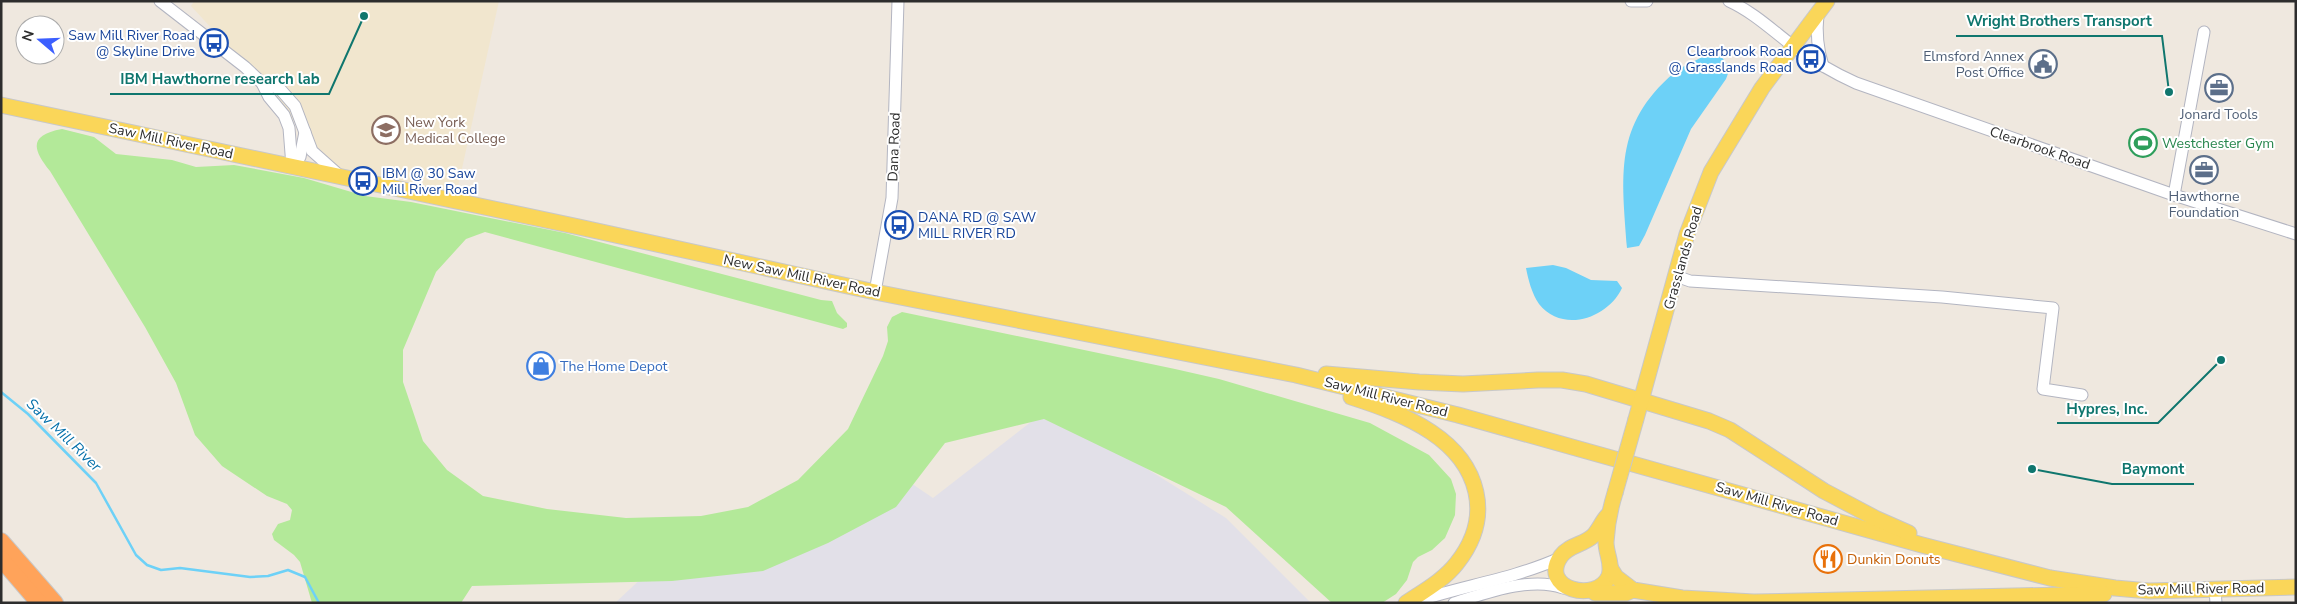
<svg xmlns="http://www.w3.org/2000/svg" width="2297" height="604" font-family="'Nunito Sans',sans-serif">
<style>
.industrial{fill:#e2e0e8}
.education{fill:#f1e6ce}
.green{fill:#b3e999}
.water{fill:#6dd1f7}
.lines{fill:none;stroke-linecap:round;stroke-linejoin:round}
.stream{stroke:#6dd1f7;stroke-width:2.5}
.minor-casing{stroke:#b3b5c1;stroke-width:13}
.major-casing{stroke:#c8c8c8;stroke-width:17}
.highway-casing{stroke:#c8c8c8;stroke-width:18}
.minor{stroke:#fff;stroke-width:11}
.major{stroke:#fad659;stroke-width:15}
.highway{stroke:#ffa35a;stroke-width:16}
.major-bridge-casing{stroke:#c8c8c8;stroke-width:17;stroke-linecap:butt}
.major-bridge{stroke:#fad659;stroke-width:15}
.labels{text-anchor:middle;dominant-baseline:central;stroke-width:4;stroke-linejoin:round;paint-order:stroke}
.transit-label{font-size:14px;fill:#164399;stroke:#fff;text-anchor:end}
.service-label{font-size:14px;fill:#4e5e75;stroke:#fff}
.education-label{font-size:14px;fill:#785e54;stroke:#fff;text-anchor:start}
.street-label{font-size:14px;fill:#2d2d2d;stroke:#fff}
.leisure-label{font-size:14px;fill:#27864d;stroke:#fff;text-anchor:start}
.shop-label{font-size:14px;fill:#366cbe;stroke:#fff;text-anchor:start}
.food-label{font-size:14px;fill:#c56008;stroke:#fff;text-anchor:start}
.water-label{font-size:15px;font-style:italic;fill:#0570aa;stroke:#fff}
.leader{fill:none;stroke:#0f766e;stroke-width:2}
.callout-dot{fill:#0f766e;stroke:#fff;stroke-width:2}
.callout-label{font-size:15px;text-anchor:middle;font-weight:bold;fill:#0f766e;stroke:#fff;stroke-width:4;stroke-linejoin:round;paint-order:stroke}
</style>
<rect width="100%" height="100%" fill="#efe8df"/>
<polygon class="industrial" points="1049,408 1226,518 1311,603 615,603 646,574 902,477 933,498"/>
<polygon class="education" points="194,1 499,1 457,191 341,177 262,83 191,6"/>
<path class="green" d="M 62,129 L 94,137 L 116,154 L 172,160 L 196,167 L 234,165 L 304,178 L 365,196 L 411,202 L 565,233 L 821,300 L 832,301 L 837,313 L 847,323 L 847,327 L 843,329 L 485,232 L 466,239 L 436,272 L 403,350 L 403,382 L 423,441 L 447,470 L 483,496 L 547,509 L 626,518 L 701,516 L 748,507 L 798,480 L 848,429 L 883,356 L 888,341 L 887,327 L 892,317 L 902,312 L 1175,369 L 1219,379 L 1370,423 L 1429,455 L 1451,479 L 1456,494 L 1455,515 L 1445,538 L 1432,550 L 1418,557 L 1413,562 L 1407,580 L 1396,594 L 1382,603 L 1332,603 L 1226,507 L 1044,419 L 945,443 L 896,507 L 828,543 L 763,571 L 672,581 L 472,586 L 461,603 L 312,603 L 300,562 L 294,555 L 274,540 L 272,534 L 278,524 L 290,520 L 292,510 L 287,504 L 267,496 L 222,466 L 195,435 L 176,383 L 145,327 L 50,171 C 32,149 29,135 62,129 Z"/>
<g class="water">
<path d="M 1707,54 L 1720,55 L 1730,68 L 1726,79 L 1691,129 L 1645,235 L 1639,246 L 1627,248 C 1622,176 1613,125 1674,73 C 1683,65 1697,61 1707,54 Z"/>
<path d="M 1553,265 L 1566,268 L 1591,280 L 1617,281 L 1622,288 C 1608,318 1563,334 1539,304 C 1532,294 1528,279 1526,268 Z"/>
</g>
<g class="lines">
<polyline class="stream" points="1,392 28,414 96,483 136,555 147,565 161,570 180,568 250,577 268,576 288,570 305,577 319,603"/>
<defs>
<g id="minor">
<polyline points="160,1 245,67 262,83 269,97 284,115 289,128 292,166"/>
<polyline points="1631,1 1647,1"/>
<path d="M 1729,1 C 1753,12 1772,30 1793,46 C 1813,61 1834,73 1856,83 L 2174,195 L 2296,234"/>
<path d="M 1818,14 C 1816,33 1817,48 1823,66"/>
<polyline points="262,83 280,89 295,106 312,151 339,175"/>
<polyline points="292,166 300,157 305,132"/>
<polyline points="2174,195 2204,32"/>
<polyline points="1676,276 1690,281 1942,297 2053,308 2043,389 2082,395"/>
<polyline points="875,292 892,198 898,1"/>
<polyline points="2215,590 2216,603"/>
<path d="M 1414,602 C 1462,586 1513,579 1560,558"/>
<path d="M 1454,603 C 1486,593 1531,576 1563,588"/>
</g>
<g id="major">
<polyline points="1,105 579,227 875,292 1296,375 1458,415 1922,545 2050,578 2115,588 2149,591 2296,587"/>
<polyline points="1326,374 1419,382 1463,384 1538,380 1562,380 1586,384 1709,421 1730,430 1824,491 1875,518 1909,533"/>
<path d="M 1351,397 C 1379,406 1407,416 1431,432 C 1479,464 1494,516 1457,563 C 1444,580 1424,591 1406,603"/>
<polyline points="1636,419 1687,234 1711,172 1762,88 1827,1"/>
<path d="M 1608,515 C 1602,521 1599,530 1593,536 C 1583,545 1569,545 1561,556 C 1538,589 1597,604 1609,576 C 1613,564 1606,554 1606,542 C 1607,525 1610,509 1615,493"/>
<polyline points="1611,569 1616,577 1633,590 1682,598 1754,602 2104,594"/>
<polyline points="1595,593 1626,593 1633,590"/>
</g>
<g id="highway">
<polyline points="1,541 55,603"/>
<polyline points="1,559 39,603"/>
</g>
</defs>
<use href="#minor" class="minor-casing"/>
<use href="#major" class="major-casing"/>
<use href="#highway" class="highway-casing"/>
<use href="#minor" class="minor"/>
<use href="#major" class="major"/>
<use href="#highway" class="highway"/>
<defs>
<polyline id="major-bridge" points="1615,493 1636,419"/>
</defs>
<use href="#major-bridge" class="major-bridge-casing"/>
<use href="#major-bridge" class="major-bridge"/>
</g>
<defs>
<symbol id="bus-ring" viewBox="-11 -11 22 22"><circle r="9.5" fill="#fff" stroke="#1a4fb4" stroke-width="1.5"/><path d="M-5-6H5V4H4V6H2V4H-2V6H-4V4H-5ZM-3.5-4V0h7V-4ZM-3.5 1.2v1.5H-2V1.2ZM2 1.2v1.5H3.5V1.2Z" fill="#1a4fb4"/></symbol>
<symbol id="civic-ring" viewBox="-11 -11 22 22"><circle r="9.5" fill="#fff" stroke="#5c6f8a" stroke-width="1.5"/><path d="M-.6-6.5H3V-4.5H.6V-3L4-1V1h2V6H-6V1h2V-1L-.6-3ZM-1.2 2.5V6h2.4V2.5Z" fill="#5c6f8a"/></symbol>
<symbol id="office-ring" viewBox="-11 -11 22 22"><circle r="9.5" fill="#fff" stroke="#5c6f8a" stroke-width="1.5"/><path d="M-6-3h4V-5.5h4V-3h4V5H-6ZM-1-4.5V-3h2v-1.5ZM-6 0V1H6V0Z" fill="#5c6f8a"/></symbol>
<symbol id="university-ring" viewBox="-11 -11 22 22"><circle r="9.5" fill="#fff" stroke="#8d6e63" stroke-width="1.5"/><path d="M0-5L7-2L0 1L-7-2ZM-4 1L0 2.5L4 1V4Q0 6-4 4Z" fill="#8d6e63"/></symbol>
<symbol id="stadium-ring" viewBox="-11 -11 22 22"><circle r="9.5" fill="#fff" stroke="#2e9e5b" stroke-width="1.5"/><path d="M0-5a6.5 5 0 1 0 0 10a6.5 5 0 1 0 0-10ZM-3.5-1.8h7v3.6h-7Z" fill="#2e9e5b"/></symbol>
<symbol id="shop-ring" viewBox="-11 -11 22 22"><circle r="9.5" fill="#fff" stroke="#3f7fe0" stroke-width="1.5"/><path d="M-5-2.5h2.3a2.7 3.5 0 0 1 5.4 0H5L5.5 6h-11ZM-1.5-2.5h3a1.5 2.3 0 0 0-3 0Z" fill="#3f7fe0"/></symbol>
<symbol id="restaurant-ring" viewBox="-11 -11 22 22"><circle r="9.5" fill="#fff" stroke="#e8710a" stroke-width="1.5"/><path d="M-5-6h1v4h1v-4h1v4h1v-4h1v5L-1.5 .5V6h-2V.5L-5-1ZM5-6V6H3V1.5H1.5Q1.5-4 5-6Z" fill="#e8710a"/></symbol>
</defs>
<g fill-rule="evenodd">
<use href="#bus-ring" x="198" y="27" width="32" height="32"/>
<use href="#bus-ring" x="1795" y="43" width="32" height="32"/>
<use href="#civic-ring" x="2027" y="48" width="32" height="32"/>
<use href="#office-ring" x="2203" y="72" width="32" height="32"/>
<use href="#university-ring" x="370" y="114" width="32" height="32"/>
<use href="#stadium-ring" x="2127" y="127" width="32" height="32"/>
<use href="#office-ring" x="2188" y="154" width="32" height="32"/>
<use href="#bus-ring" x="347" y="165" width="32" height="32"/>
<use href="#bus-ring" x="883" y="209" width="32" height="32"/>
<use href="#shop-ring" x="525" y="350" width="32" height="32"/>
<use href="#restaurant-ring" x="1812" y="543" width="32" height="32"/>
</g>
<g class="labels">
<g class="transit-label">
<text x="195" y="35">Saw Mill River Road<tspan x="195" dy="16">@ Skyline Drive</tspan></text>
<text x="1792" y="51">Clearbrook Road<tspan x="1792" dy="16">@ Grasslands Road</tspan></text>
<text x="382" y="173" text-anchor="start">IBM @ 30 Saw<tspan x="382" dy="16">Mill River Road</tspan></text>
<text x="918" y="217" text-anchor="start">DANA RD @ SAW<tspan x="918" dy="16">MILL RIVER RD</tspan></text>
</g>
<g class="service-label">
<text x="2024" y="56" text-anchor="end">Elmsford Annex<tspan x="2024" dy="16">Post Office</tspan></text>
<text x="2219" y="114">Jonard Tools</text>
<text x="2204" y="196">Hawthorne<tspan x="2204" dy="16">Foundation</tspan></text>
</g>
<g class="education-label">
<text x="405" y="122">New York<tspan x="405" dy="16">Medical College</tspan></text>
</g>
<g class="street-label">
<text transform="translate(171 141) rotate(12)">Saw Mill River Road</text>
<text transform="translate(894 147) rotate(-88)">Dana Road</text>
<text transform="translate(2040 148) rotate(19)">Clearbrook Road</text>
<text transform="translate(1683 258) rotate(-74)">Grasslands Road</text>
<text transform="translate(802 276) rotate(12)">New Saw Mill River Road</text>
<text transform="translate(1386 397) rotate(14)">Saw Mill River Road</text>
<text transform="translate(1777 504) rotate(16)">Saw Mill River Road</text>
<text transform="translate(2201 589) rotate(-1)">Saw Mill River Road</text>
</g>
<g class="leisure-label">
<text x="2162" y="143">Westchester Gym</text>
</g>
<g class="shop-label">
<text x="560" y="366">The Home Depot</text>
</g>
<g class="food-label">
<text x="1847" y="559">Dunkin Donuts</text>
</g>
<g class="water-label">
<text transform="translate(64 435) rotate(44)">Saw Mill River</text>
</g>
</g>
<path class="leader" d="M2169 92L2162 36H1956M364 16L329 94H110M2221 360L2158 423H2057M2032 469L2112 484H2194"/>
<g class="callout-dot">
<circle cx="2169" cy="92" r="5"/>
<circle cx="364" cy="16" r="5"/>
<circle cx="2221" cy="360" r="5"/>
<circle cx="2032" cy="469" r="5"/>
</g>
<g class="callout-label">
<text x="2059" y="26">Wright Brothers Transport</text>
<text x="220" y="84">IBM Hawthorne research lab</text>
<text x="2107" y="414">Hypres, Inc.</text>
<text x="2153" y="474">Baymont</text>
</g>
<rect width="2297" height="604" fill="none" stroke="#2d2d2d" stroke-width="5"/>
<g transform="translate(40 40) rotate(289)"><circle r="24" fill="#ffffff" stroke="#ababab"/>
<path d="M0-4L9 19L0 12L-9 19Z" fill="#3c5fff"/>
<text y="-8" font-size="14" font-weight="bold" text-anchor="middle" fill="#2d2d2d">N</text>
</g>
</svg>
